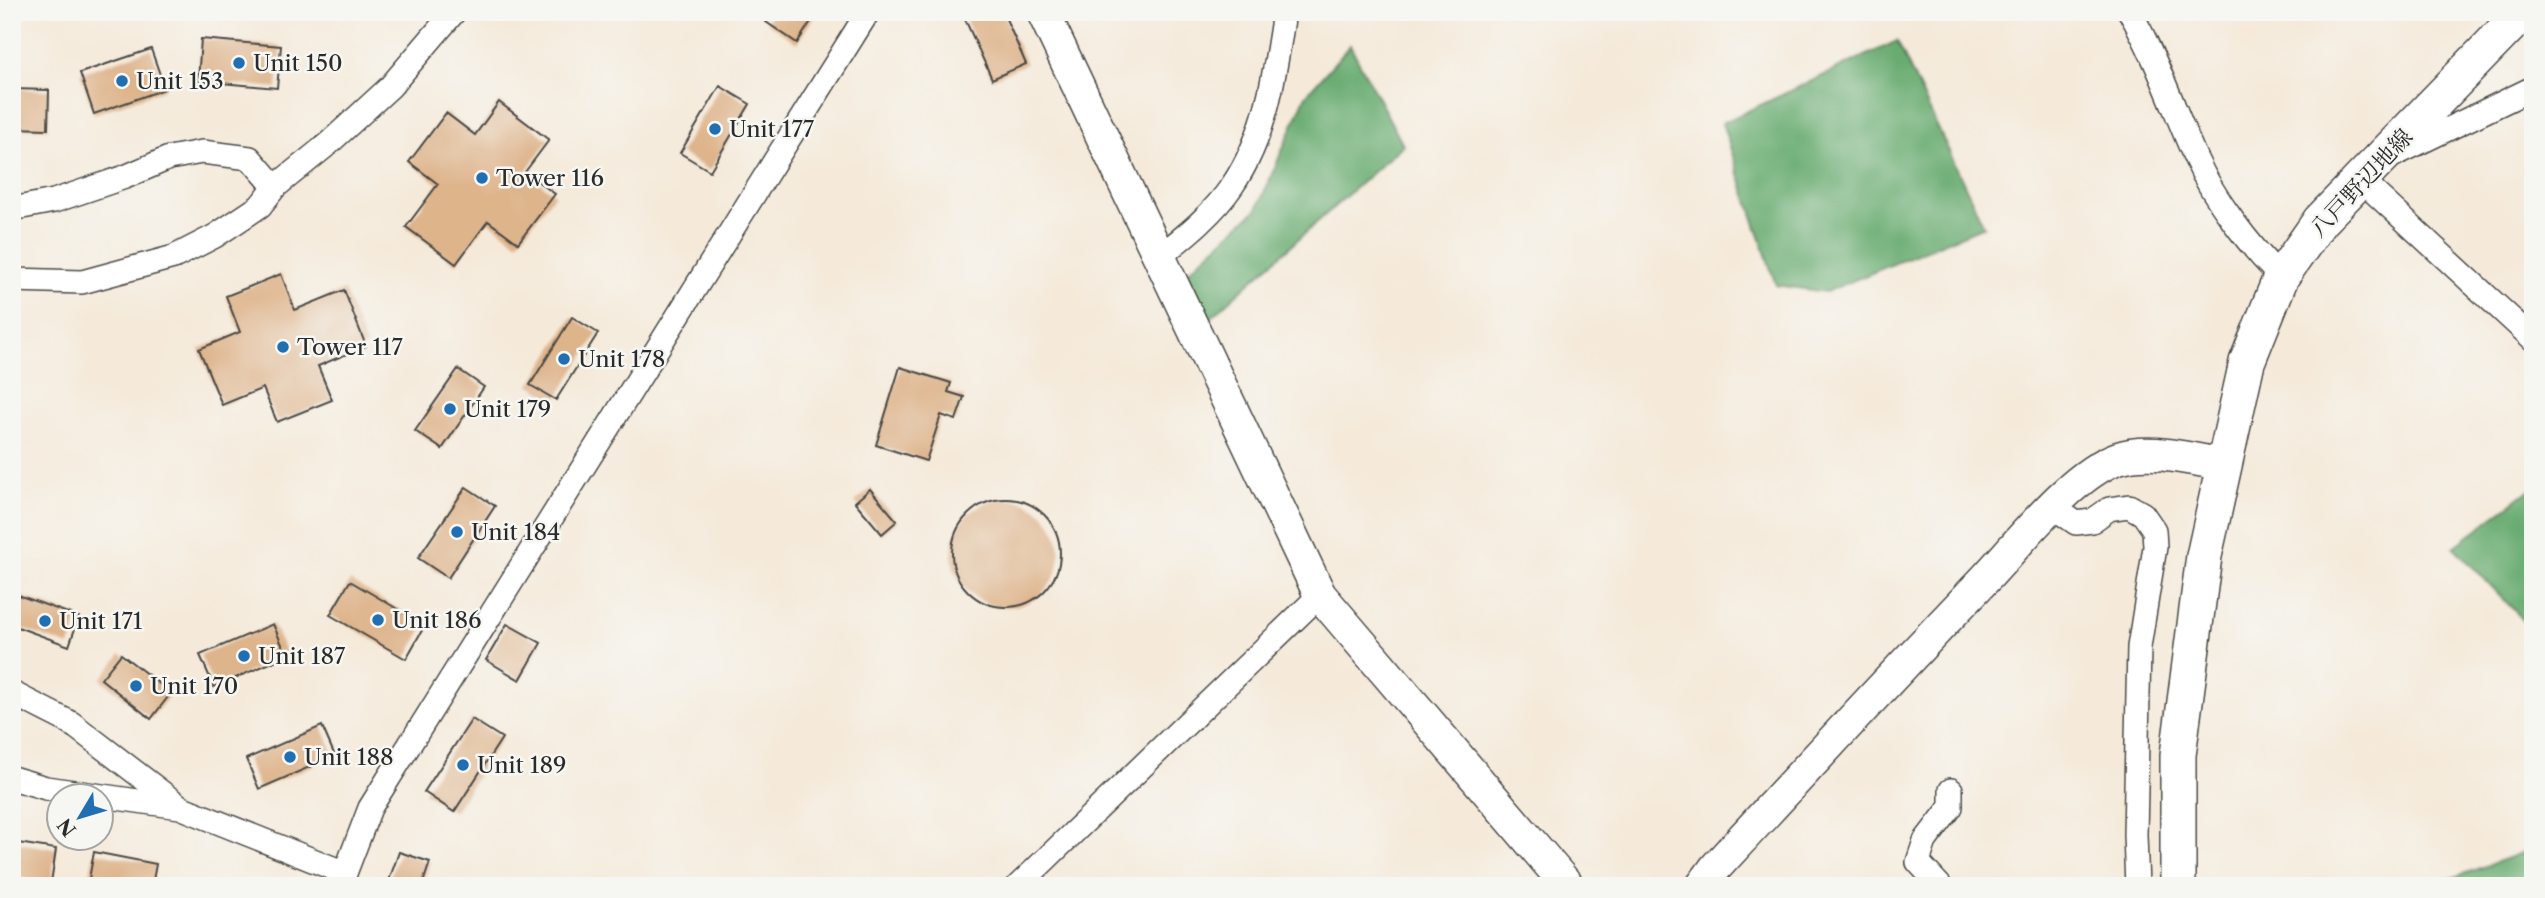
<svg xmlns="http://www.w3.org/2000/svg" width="2545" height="898" font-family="'Libre Caslon Text','Noto Serif JP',serif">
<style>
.forest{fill:#69ac71;stroke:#4a6c4e;stroke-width:2}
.building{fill:#deb48b}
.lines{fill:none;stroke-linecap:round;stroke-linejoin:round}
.street-casing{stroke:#494845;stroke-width:26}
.secondary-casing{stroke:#494845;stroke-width:35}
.primary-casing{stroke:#494845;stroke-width:38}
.street{stroke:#fff;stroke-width:23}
.secondary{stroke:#fff;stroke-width:32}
.primary{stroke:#fff;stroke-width:35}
.poi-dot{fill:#1f6fb2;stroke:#f6f6f2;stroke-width:2.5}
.labels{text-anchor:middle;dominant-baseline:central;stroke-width:5;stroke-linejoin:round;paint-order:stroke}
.poi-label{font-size:23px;fill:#2b2b2b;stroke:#f6f6f2;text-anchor:start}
.street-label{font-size:23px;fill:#2b2b2b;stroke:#f6f6f2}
</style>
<rect width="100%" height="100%" fill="#f6f6f2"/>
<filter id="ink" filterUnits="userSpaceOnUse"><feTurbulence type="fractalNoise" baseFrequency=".0143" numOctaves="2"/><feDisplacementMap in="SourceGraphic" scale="14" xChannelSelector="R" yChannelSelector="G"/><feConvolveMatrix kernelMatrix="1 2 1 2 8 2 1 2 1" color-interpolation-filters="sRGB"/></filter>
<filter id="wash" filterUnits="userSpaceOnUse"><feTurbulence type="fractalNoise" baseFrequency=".00686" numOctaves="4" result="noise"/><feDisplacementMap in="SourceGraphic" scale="28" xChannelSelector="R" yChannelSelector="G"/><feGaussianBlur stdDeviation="1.57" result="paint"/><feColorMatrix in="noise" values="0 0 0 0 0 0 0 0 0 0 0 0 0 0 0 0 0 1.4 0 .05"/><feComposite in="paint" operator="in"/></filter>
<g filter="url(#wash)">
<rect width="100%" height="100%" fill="#f5eada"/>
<g class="forest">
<polygon points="1897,41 1984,226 1826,292 1776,285 1722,123"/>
<polygon points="1350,45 1403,145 1207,321 1183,276 1257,209 1306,95"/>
<polygon points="2533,487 2533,630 2454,547"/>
<polygon points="2533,849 2533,886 2430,886"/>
</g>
<g id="blocks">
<g class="building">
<polygon points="773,12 817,12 797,43 766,22"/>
<polygon points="975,12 1003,12 1026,64 992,79 964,17"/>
<polygon points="201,39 281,46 277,88 198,81"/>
<polygon points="151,49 165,89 94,114 80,73"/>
<polygon points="720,86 750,104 710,171 680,153"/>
<polygon points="12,89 49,90 48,129 12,128"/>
<polygon points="499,102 549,140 525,172 555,194 518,243 488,221 456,264 406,227 438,184 409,162 446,113 475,135"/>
<polygon points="281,274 295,310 344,290 366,346 318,366 332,400 277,422 263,388 222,405 199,349 240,332 226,296"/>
<polygon points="572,317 598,333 556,400 530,385"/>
<polygon points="900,367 951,383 948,392 964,397 956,420 941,415 926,461 876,445"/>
<polygon points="458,369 484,387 442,449 415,431"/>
<polygon points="466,487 495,506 448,578 418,558"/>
<polygon points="870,489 897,521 882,534 855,502"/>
<circle cx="1006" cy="553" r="54"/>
<polygon points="350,581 425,625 406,659 330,615"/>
<polygon points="18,595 79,617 69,646 12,625 12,612"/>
<polygon points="273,624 287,656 214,687 200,655"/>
<polygon points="507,624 541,643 520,680 486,660"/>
<polygon points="121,654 171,693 151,719 101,679"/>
<polygon points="472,719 502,738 454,812 424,792"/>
<polygon points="322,726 335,756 259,789 246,759"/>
<polygon points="12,842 56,849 51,883 12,877"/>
<polygon points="94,852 156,864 152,886 88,884"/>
<polygon points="399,852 430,862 422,886 387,886"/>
</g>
</g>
</g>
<g filter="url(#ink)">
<use href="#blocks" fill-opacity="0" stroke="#494845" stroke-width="2"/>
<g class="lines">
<defs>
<g id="street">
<path d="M 2130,12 C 2157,59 2174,110 2196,159 C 2214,199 2250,247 2281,277"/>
<polyline points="2394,155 2533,88"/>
<polyline points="2361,180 2533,339"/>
<polyline points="12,209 54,201 125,177 169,158 202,152 250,158 275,187"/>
<path d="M 1159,257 C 1185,236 1213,214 1232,186 C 1267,135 1275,72 1284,12"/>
<polyline points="12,280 82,282 174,257 215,236 260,206 275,187 328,144 390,87 454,12"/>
<polyline points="2053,507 2076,523 2092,521 2109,509 2129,506 2143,514 2154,530 2155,547 2139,647 2135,835 2137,886"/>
<polyline points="12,693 71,723 178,805"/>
<polyline points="12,778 46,788 180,807 345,873"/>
<polyline points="340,886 370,808 868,12"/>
<polyline points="1018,886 1320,595"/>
<polyline points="1940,886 1918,862 1925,841 1951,807 1951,790"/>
</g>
<g id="secondary">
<polyline points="1043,12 1320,595 1568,886"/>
<path d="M 1702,886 L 1716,867 C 1805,770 1894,674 1985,579 C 2019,543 2072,474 2118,458 C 2150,447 2191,460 2223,464"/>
</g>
<polyline id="primary" points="2178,886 2178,755 2204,556 2247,362 2281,277 2320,221 2523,12"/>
</defs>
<use href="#street" class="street-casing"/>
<use href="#secondary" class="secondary-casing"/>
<use href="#primary" class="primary-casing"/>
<use href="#street" class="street"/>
<use href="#secondary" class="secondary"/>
<use href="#primary" class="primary"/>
</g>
</g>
<g class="poi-dot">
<circle cx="239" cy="63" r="7"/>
<circle cx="122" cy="81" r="7"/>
<circle cx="715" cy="129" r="7"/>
<circle cx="482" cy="178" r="7"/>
<circle cx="283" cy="347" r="7"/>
<circle cx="564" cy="359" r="7"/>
<circle cx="450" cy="409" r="7"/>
<circle cx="457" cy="532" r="7"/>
<circle cx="378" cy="620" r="7"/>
<circle cx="45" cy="621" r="7"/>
<circle cx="244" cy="656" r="7"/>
<circle cx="136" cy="686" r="7"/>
<circle cx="290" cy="757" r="7"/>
<circle cx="463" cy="765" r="7"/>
</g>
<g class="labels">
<g class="poi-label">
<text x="253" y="63">Unit 150</text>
<text x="136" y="81">Unit 153</text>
<text x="729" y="129">Unit 177</text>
<text x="496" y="178">Tower 116</text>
<text x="297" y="347">Tower 117</text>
<text x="578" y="359">Unit 178</text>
<text x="464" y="409">Unit 179</text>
<text x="471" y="532">Unit 184</text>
<text x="392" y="620">Unit 186</text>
<text x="59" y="621">Unit 171</text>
<text x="258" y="656">Unit 187</text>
<text x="150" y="686">Unit 170</text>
<text x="304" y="757">Unit 188</text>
<text x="477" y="765">Unit 189</text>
</g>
<g class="street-label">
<text transform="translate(2361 183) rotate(-47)">八戸野辺地線</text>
</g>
</g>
<rect width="2545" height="898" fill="none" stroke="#f6f6f2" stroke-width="42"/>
<g transform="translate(80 817) rotate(232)"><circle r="33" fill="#f6f6f2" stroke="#a5a5a2" stroke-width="2"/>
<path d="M0-5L12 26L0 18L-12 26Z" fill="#1f6fb2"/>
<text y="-10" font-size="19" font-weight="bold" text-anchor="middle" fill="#2b2b2b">N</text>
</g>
</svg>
